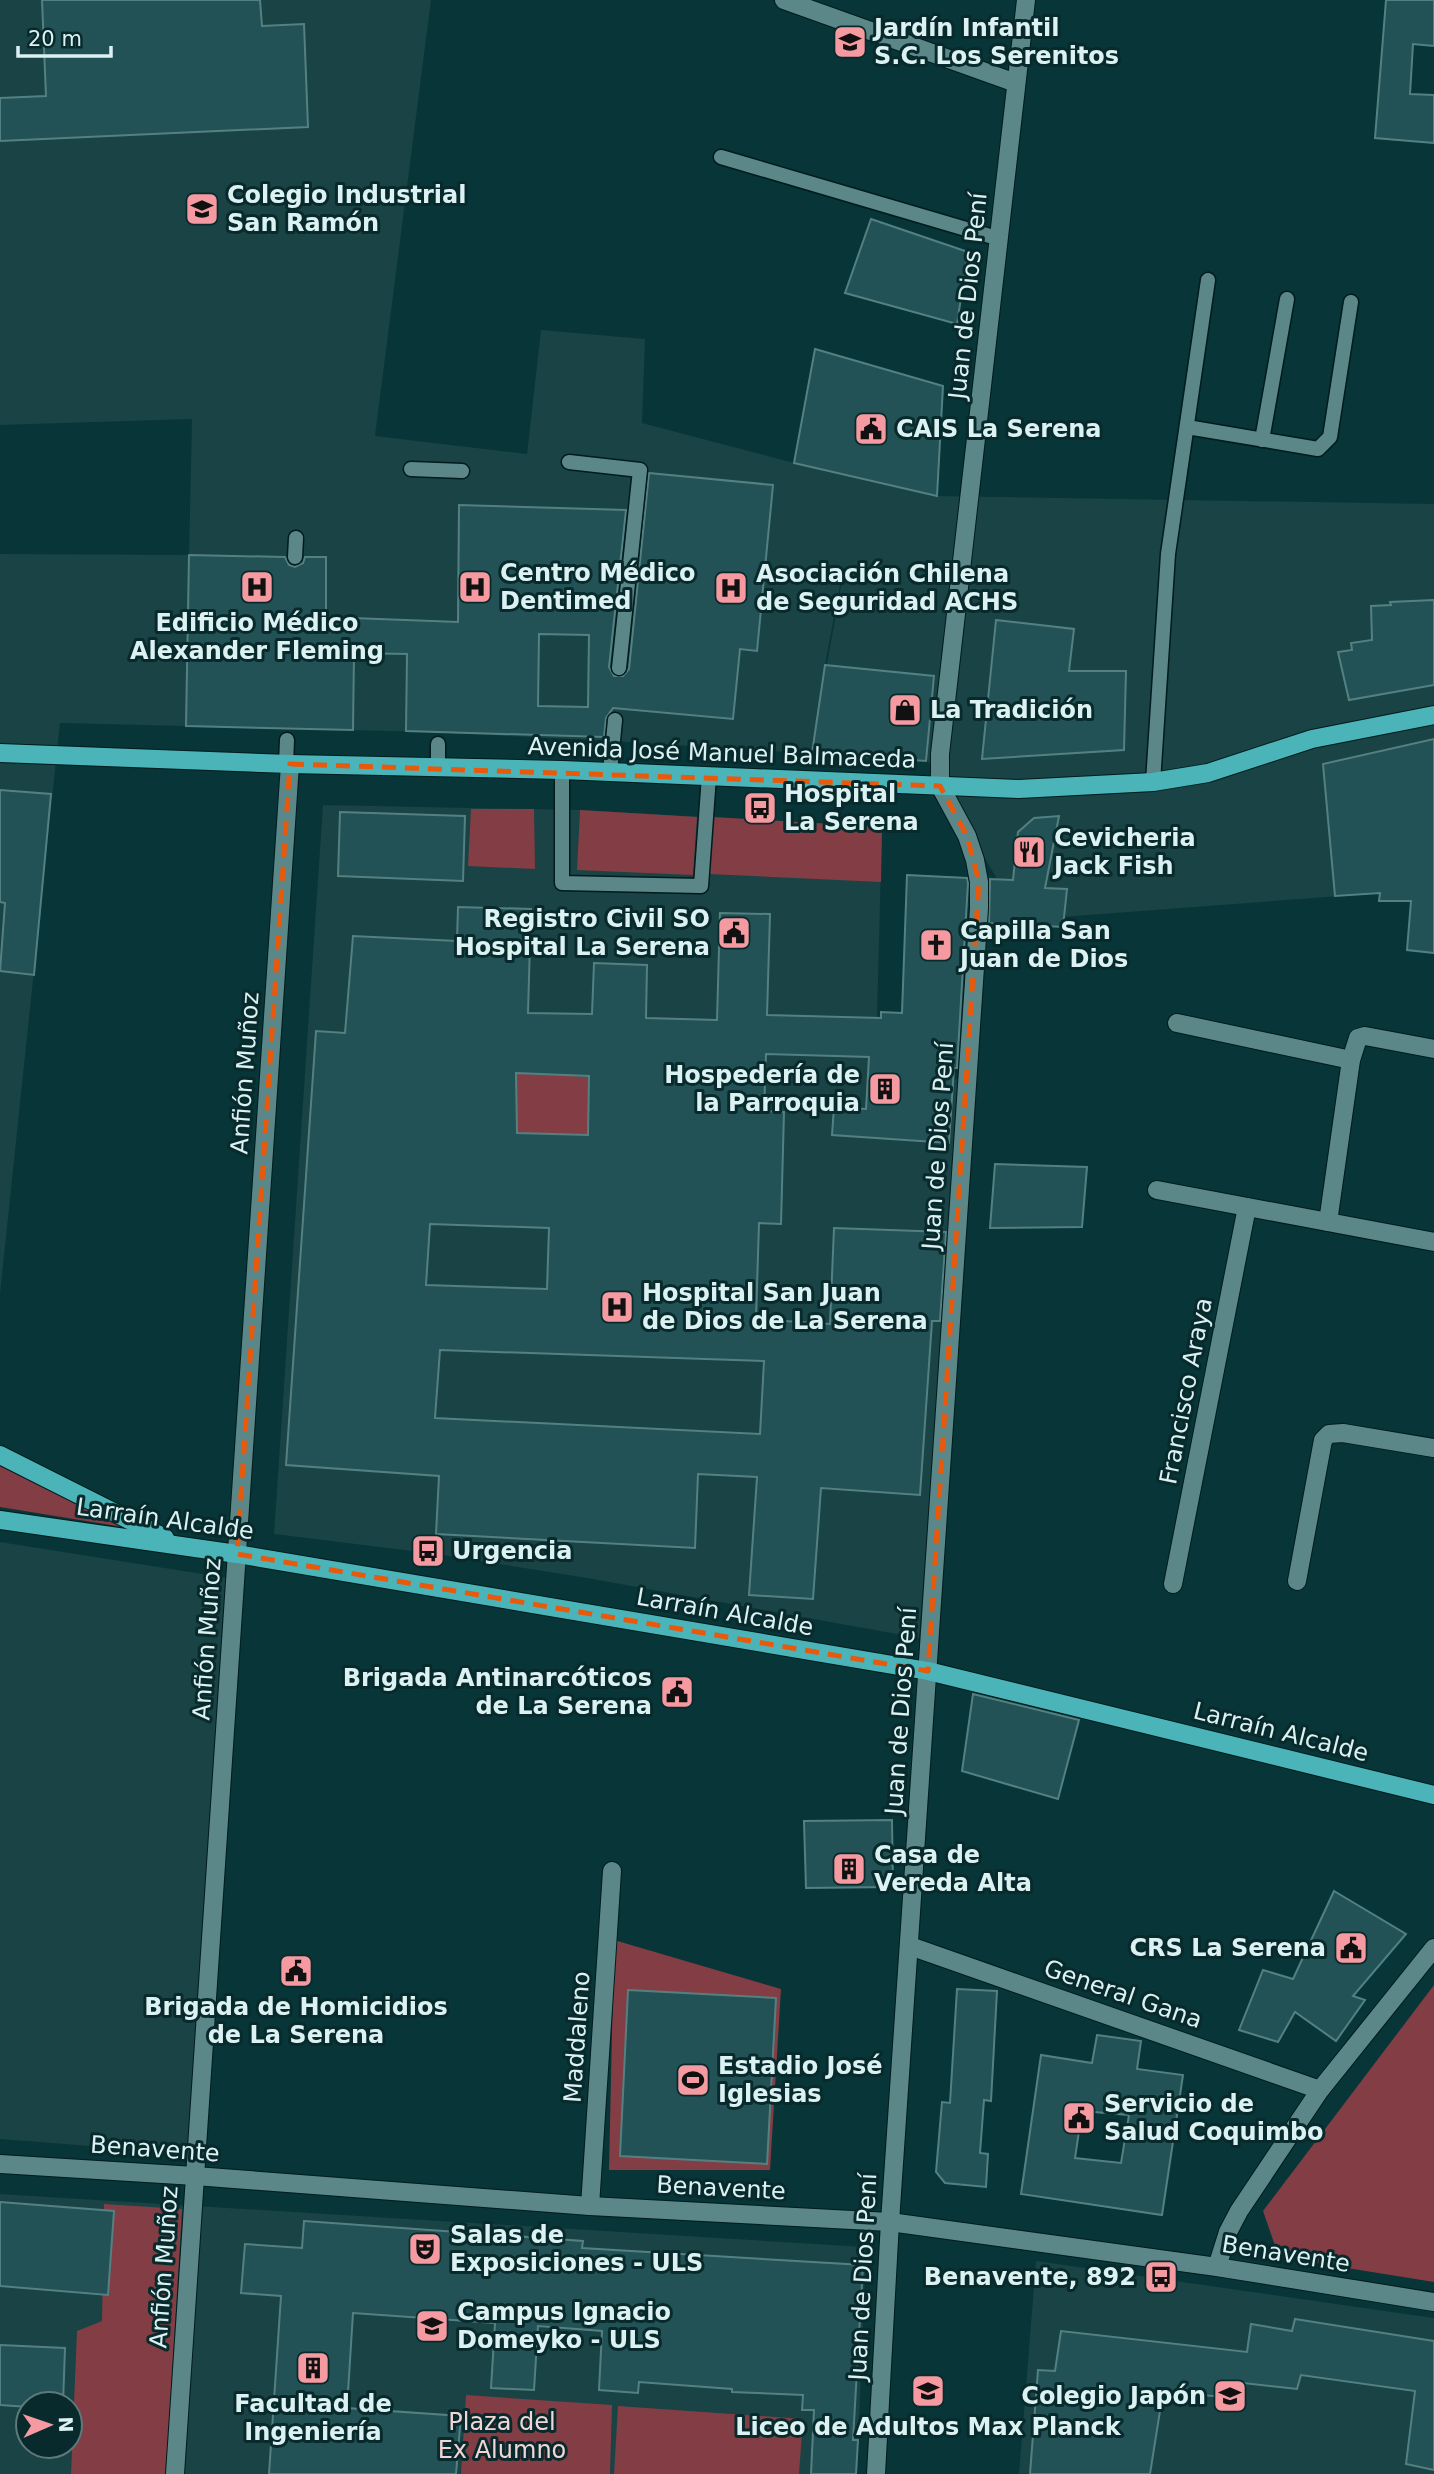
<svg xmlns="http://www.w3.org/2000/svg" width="1434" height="2474" font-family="'DejaVu Sans',sans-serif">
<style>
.built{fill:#194345;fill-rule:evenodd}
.green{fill:#833d44}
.building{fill:#225255;stroke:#558082;stroke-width:2;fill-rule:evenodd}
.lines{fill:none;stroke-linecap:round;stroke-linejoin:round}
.lane-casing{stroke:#001c1d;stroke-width:17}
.street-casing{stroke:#001c1d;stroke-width:20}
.secondary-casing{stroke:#001c1d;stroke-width:20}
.primary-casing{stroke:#001c1d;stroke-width:20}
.lane{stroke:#5c8789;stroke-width:14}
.street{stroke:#5c8789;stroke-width:18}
.secondary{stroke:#5c8789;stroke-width:18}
.primary{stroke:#4ab4b9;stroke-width:18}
.marked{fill:none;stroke:#e8590c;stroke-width:5;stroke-dasharray:14 9;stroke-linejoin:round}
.labels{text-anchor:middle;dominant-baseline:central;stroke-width:6;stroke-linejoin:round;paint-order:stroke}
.poi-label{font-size:24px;font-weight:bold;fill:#dbf1f2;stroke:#082a2c;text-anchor:start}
.street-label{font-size:24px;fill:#dbf1f2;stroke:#082a2c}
.park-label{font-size:24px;fill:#f2d5d6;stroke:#082a2c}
</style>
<rect width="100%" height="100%" fill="#073538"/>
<g class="built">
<path d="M 0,0 L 431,0 L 375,436 L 527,454 L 541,330 L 645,339 L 642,423 L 794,463 L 937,496 L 1434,504 L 1434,889 L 1021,920 L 928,761 L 612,741 L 429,732 L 60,723 L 0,1294 L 0,554 L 189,555 L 192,419 L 0,425 ZM 842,575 L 843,575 L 819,708 L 825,665 Z"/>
<polygon points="323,805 580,810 882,827 877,1017 873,1073 964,1080 919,1638 587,1578 436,1554 274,1534"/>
<polygon points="0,1542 228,1578 194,2154 0,2139"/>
<path d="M 0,2194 L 866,2247 L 857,2474 L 0,2474 ZM 28,2404 L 70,2404 L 70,2446 L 28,2446 Z"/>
<polygon points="1036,2261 1434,2318 1434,2474 1019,2474"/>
</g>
<g class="green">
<polygon points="471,809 534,809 535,869 468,866"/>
<polygon points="580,810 697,817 693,875 577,870"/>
<polygon points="714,817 882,827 881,882 708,874"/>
<polygon points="516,1073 589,1077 588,1135 517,1133"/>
<polygon points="0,1459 129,1528 0,1507"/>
<polygon points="614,1940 781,1989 770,2170 609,2170"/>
<polygon points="1434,1985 1434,2282 1279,2257 1263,2211"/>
<polygon points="104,2204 182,2209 166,2474 71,2474 77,2331 102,2321"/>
<polygon points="466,2395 612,2405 610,2474 461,2474"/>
<polygon points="618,2406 803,2419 799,2474 614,2474"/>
</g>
<g class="building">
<polygon points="42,0 260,0 262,26 304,24 308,127 0,141 0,98 46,96"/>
<polygon points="1386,0 1434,0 1434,46 1413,44 1410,94 1434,95 1434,143 1375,138"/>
<polygon points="871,219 968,252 957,324 845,293"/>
<polygon points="815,349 943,386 937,496 794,463"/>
<path d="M 649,473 L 773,485 L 757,651 L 740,649 L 733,719 L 613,708 L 606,718 L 604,737 L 406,731 L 407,654 L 354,653 L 353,730 L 186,726 L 189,555 L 285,557 L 289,565 L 295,567 L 303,563 L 305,557 L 326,557 L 326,617 L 458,622 L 459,505 L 626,510 L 609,667 L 614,676 L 623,676 L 629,669 ZM 539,634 L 589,635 L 588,707 L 538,706 Z"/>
<polygon points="1434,600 1434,685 1349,700 1338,652 1352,650 1351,643 1372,640 1371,606 1391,605 1390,602"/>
<polygon points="996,620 1074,629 1069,671 1126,671 1124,750 982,759"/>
<polygon points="825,665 934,676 926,761 812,753"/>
<polygon points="1434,739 1434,953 1407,950 1411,901 1379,901 1380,893 1335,896 1323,764"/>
<polygon points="0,790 51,794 34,975 0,971 5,903 0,902"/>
<polygon points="340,812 465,816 463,881 338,876"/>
<polygon points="1059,816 1045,888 1067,889 1063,927 989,923 990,879 1013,880 1018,832 1034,818"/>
<path d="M 907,875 L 967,878 L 968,883 L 957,1068 L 954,1068 L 949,1143 L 832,1135 L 834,1107 L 866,1109 L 869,1057 L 766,1054 L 764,1111 L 784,1112 L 781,1224 L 759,1223 L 756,1319 L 830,1324 L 834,1228 L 946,1232 L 940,1321 L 932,1321 L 920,1495 L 821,1488 L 813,1599 L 749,1595 L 757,1477 L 698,1474 L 695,1548 L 436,1534 L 439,1476 L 286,1465 L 316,1031 L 345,1033 L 353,936 L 457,941 L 458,907 L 531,909 L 528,1013 L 592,1014 L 594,963 L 647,965 L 646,1018 L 717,1020 L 720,913 L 770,914 L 767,1015 L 881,1018 L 881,1012 L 902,1013 ZM 516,1073 L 589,1076 L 588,1135 L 517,1133 ZM 430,1224 L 549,1228 L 547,1289 L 426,1285 ZM 440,1350 L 764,1361 L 760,1434 L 435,1418 Z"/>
<polygon points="995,1164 1087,1167 1082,1227 990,1228"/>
<polygon points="973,1694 1079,1720 1058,1799 962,1771"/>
<polygon points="892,1820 893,1887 806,1888 804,1821"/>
<polygon points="1334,1891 1406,1934 1353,1996 1365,2000 1336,2041 1295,2012 1278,2042 1239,2030 1263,1970 1293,1979"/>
<polygon points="957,1989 997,1991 991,2101 984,2100 980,2153 988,2154 986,2187 945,2183 936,2172 942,2102 950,2103"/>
<polygon points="628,1990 776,1998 767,2164 620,2156"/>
<path d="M 1097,2035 L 1141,2041 L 1137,2069 L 1183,2075 L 1162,2215 L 1021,2194 L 1041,2055 L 1092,2063 ZM 1082,2111 L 1129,2115 L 1121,2163 L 1075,2158 Z"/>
<polygon points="0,2202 114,2211 108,2295 0,2286"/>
<polygon points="304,2221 583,2241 582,2248 863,2265 853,2440 858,2440 856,2474 811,2474 814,2410 802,2410 803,2395 732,2392 732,2389 639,2382 638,2393 599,2390 602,2331 538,2326 534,2390 491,2388 495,2323 353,2313 347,2408 461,2416 456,2474 269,2474 281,2296 241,2293 245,2244 302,2248"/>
<polygon points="1295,2319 1434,2341 1434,2470 1406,2464 1415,2391 1301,2375 1297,2389 1226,2381 1225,2397 1163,2392 1150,2474 1030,2474 1038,2370 1055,2371 1061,2331 1247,2352 1251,2324 1292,2331"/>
<polygon points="0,2345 65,2348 63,2404 28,2404 28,2407 0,2405"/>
</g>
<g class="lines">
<defs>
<g id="lane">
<polyline points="721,157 1000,239"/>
<polyline points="1187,427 1318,449 1330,437 1351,302"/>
<polyline points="1262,440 1287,299"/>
<polyline points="569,462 640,470 619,668"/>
<polyline points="411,469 462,471"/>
<polyline points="295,557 296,538"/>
<polyline points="286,764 287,740"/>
<polyline points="438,768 438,744"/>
<polyline points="562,770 562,883 701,886 709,776"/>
<polyline points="610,772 615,720"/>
<polyline points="1153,782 1168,554 1208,280"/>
</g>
<g id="street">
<polyline points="784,0 1016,83"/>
<polyline points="1177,1023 1351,1060"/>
<polyline points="1157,1190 1434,1242"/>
<polyline points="1328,1222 1351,1060 1358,1038 1365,1036 1434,1049"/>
<polyline points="1297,1581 1323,1440 1329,1434 1343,1433 1434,1448"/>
<polyline points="1173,1584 1247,1207"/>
<polyline points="910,1946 1320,2090"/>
<polyline points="590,2206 612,1871"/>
<polyline points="175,2474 290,764"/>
</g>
<g id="secondary">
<polyline points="0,2164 195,2176 590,2206 890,2222 1217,2267 1434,2302"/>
<polyline points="1217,2267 1228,2232 1239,2211 1320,2090 1434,1948"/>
<polyline points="876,2474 890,2222 979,908 979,882 975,860 967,836 940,786 940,754 1026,0"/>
</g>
<g id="primary">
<polyline points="0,753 290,764 562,770 1019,789 1153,782 1208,773 1312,739 1434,715"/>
<polyline points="0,1455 165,1538"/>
<polyline points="0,1520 237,1554 928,1671 1434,1795"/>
</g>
</defs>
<use href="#lane" class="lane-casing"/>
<use href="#street" class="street-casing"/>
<use href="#secondary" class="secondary-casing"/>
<use href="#primary" class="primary-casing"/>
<use href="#lane" class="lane"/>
<use href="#street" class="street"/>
<use href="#secondary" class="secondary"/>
<use href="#primary" class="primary"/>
</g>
<path class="marked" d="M 290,764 L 940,786 L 967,836 L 979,882 L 928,1671 L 237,1554 Z"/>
<defs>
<symbol id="school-square" viewBox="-11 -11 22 22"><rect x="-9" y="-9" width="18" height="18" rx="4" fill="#f49aa0" stroke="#082a2c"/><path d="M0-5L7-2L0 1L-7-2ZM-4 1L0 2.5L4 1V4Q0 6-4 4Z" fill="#111"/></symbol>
<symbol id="civic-square" viewBox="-11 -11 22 22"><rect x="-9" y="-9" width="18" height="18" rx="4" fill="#f49aa0" stroke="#082a2c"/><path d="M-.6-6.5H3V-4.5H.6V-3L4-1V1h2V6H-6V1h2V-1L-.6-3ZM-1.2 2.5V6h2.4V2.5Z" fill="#111"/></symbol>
<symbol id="hospital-square" viewBox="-11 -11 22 22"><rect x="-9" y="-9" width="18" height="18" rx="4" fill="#f49aa0" stroke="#082a2c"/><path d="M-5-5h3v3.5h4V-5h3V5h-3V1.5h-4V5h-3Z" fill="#111"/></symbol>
<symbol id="shop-square" viewBox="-11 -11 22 22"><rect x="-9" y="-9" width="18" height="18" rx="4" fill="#f49aa0" stroke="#082a2c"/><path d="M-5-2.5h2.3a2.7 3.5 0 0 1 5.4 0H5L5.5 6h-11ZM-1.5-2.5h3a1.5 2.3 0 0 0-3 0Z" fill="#111"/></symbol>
<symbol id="bus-square" viewBox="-11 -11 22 22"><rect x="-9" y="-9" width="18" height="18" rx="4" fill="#f49aa0" stroke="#082a2c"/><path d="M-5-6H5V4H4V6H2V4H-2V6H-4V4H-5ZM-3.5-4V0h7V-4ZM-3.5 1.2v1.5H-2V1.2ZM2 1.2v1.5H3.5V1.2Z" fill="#111"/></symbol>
<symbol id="restaurant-square" viewBox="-11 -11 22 22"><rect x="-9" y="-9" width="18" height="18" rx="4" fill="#f49aa0" stroke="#082a2c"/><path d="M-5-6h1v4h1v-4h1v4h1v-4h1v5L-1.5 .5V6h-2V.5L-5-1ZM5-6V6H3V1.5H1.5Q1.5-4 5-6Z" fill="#111"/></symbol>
<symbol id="church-square" viewBox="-11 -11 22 22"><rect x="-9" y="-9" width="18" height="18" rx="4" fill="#f49aa0" stroke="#082a2c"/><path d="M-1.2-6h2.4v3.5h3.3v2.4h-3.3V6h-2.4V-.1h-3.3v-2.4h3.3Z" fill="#111"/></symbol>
<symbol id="building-square" viewBox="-11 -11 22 22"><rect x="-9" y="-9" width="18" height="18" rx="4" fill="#f49aa0" stroke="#082a2c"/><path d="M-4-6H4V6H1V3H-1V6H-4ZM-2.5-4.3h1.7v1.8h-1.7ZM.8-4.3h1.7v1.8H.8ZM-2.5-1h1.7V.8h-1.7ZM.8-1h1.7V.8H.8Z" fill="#111"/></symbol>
<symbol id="stadium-square" viewBox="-11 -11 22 22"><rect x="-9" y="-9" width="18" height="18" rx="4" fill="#f49aa0" stroke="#082a2c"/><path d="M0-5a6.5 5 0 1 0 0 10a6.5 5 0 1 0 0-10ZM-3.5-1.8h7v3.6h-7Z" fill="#111"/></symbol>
<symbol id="theatre-square" viewBox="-11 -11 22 22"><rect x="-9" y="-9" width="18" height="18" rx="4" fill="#f49aa0" stroke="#082a2c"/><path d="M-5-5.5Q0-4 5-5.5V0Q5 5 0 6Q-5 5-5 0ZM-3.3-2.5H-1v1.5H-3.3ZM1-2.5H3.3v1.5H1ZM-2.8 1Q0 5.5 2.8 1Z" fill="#111"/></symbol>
<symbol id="university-square" viewBox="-11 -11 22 22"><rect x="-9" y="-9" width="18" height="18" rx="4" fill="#f49aa0" stroke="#082a2c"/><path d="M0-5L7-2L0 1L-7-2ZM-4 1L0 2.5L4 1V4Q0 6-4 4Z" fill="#111"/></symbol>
</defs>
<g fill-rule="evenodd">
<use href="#school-square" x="831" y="23" width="38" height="38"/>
<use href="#school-square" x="183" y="190" width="38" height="38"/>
<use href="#civic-square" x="852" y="410" width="38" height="38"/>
<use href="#hospital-square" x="238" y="568" width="38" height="38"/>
<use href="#hospital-square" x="456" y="568" width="38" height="38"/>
<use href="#hospital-square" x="712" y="569" width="38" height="38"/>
<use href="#shop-square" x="886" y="691" width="38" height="38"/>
<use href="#bus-square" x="741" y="789" width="38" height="38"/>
<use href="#restaurant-square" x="1010" y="833" width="38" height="38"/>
<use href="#civic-square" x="715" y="914" width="38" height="38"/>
<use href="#church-square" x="917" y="926" width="38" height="38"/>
<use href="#building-square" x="866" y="1070" width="38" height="38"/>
<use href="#hospital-square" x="598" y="1288" width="38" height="38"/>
<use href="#bus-square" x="409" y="1532" width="38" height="38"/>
<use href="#civic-square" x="658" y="1673" width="38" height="38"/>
<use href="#building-square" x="830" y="1850" width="38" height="38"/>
<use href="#civic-square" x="1332" y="1929" width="38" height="38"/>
<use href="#civic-square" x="277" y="1952" width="38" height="38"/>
<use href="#stadium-square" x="674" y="2061" width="38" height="38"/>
<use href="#civic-square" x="1060" y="2099" width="38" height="38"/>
<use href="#theatre-square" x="406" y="2230" width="38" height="38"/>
<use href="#bus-square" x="1142" y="2258" width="38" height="38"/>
<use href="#university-square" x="413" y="2307" width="38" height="38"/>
<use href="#building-square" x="294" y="2349" width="38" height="38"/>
<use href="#school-square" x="909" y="2372" width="38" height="38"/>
<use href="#school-square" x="1211" y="2377" width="38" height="38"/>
</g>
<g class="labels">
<g class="poi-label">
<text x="874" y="28">Jardín Infantil<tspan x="874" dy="28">S.C. Los Serenitos</tspan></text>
<text x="227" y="195">Colegio Industrial<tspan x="227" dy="28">San Ramón</tspan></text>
<text x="896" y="429">CAIS La Serena</text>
<text x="500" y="573">Centro Médico<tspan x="500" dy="28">Dentimed</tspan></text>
<text x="756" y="574">Asociación Chilena<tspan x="756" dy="28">de Seguridad ACHS</tspan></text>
<text x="257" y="623" text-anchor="middle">Edificio Médico<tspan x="257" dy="28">Alexander Fleming</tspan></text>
<text x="930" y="710">La Tradición</text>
<text x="784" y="794">Hospital<tspan x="784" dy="28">La Serena</tspan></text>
<text x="1054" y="838">Cevicheria<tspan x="1054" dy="28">Jack Fish</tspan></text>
<text x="710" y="919" text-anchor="end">Registro Civil SO<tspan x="710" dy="28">Hospital La Serena</tspan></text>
<text x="960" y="931">Capilla San<tspan x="960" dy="28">Juan de Dios</tspan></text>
<text x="860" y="1075" text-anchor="end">Hospedería de<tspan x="860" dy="28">la Parroquia</tspan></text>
<text x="642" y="1293">Hospital San Juan<tspan x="642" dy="28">de Dios de La Serena</tspan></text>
<text x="452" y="1551">Urgencia</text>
<text x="652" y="1678" text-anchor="end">Brigada Antinarcóticos<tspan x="652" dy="28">de La Serena</tspan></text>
<text x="874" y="1855">Casa de<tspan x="874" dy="28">Vereda Alta</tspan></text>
<text x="1326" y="1948" text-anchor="end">CRS La Serena</text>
<text x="296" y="2007" text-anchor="middle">Brigada de Homicidios<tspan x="296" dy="28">de La Serena</tspan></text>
<text x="718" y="2066">Estadio José<tspan x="718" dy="28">Iglesias</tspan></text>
<text x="1104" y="2104">Servicio de<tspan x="1104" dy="28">Salud Coquimbo</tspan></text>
<text x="450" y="2235">Salas de<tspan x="450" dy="28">Exposiciones - ULS</tspan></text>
<text x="1136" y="2277" text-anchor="end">Benavente, 892</text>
<text x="457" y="2312">Campus Ignacio<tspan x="457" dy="28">Domeyko - ULS</tspan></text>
<text x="1206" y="2396" text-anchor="end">Colegio Japón</text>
<text x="313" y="2404" text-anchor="middle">Facultad de<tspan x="313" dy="28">Ingeniería</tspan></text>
<text x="928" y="2427" text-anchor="middle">Liceo de Adultos Max Planck</text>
</g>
<g class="street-label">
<text transform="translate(968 296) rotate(-84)">Juan de Dios Pení</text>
<text transform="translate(722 753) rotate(2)">Avenida José Manuel Balmaceda</text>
<text transform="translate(245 1073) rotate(-86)">Anfión Muñoz</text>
<text transform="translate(938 1146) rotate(-86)">Juan de Dios Pení</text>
<text transform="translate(1186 1391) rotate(-79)">Francisco Araya</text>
<text transform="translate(165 1519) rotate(8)">Larraín Alcalde</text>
<text transform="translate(725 1612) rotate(10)">Larraín Alcalde</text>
<text transform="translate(207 1639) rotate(-86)">Anfión Muñoz</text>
<text transform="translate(901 1711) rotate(-86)">Juan de Dios Pení</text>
<text transform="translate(1281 1732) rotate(14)">Larraín Alcalde</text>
<text transform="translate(1123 1994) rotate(19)">General Gana</text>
<text transform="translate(577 2037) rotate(-86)">Maddaleno</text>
<text transform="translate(155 2149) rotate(4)">Benavente</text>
<text transform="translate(721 2188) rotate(3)">Benavente</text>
<text transform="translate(1286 2254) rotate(9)">Benavente</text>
<text transform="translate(164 2267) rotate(-86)">Anfión Muñoz</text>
<text transform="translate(863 2277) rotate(-87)">Juan de Dios Pení</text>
</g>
<g class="park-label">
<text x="502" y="2422">Plaza del<tspan x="502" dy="28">Ex Alumno</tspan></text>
</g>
</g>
<g transform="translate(49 2425) rotate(88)"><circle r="33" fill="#082a2c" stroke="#5c7a7b" stroke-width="2"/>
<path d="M0-5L12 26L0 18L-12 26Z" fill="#f49aa0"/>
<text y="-10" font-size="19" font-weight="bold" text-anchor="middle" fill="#dbf1f2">N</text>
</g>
<path d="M18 46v10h93v-10" fill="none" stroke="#dbf1f2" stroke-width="3.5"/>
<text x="28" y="46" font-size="21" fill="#dbf1f2" stroke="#082a2c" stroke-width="5" paint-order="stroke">20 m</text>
</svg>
